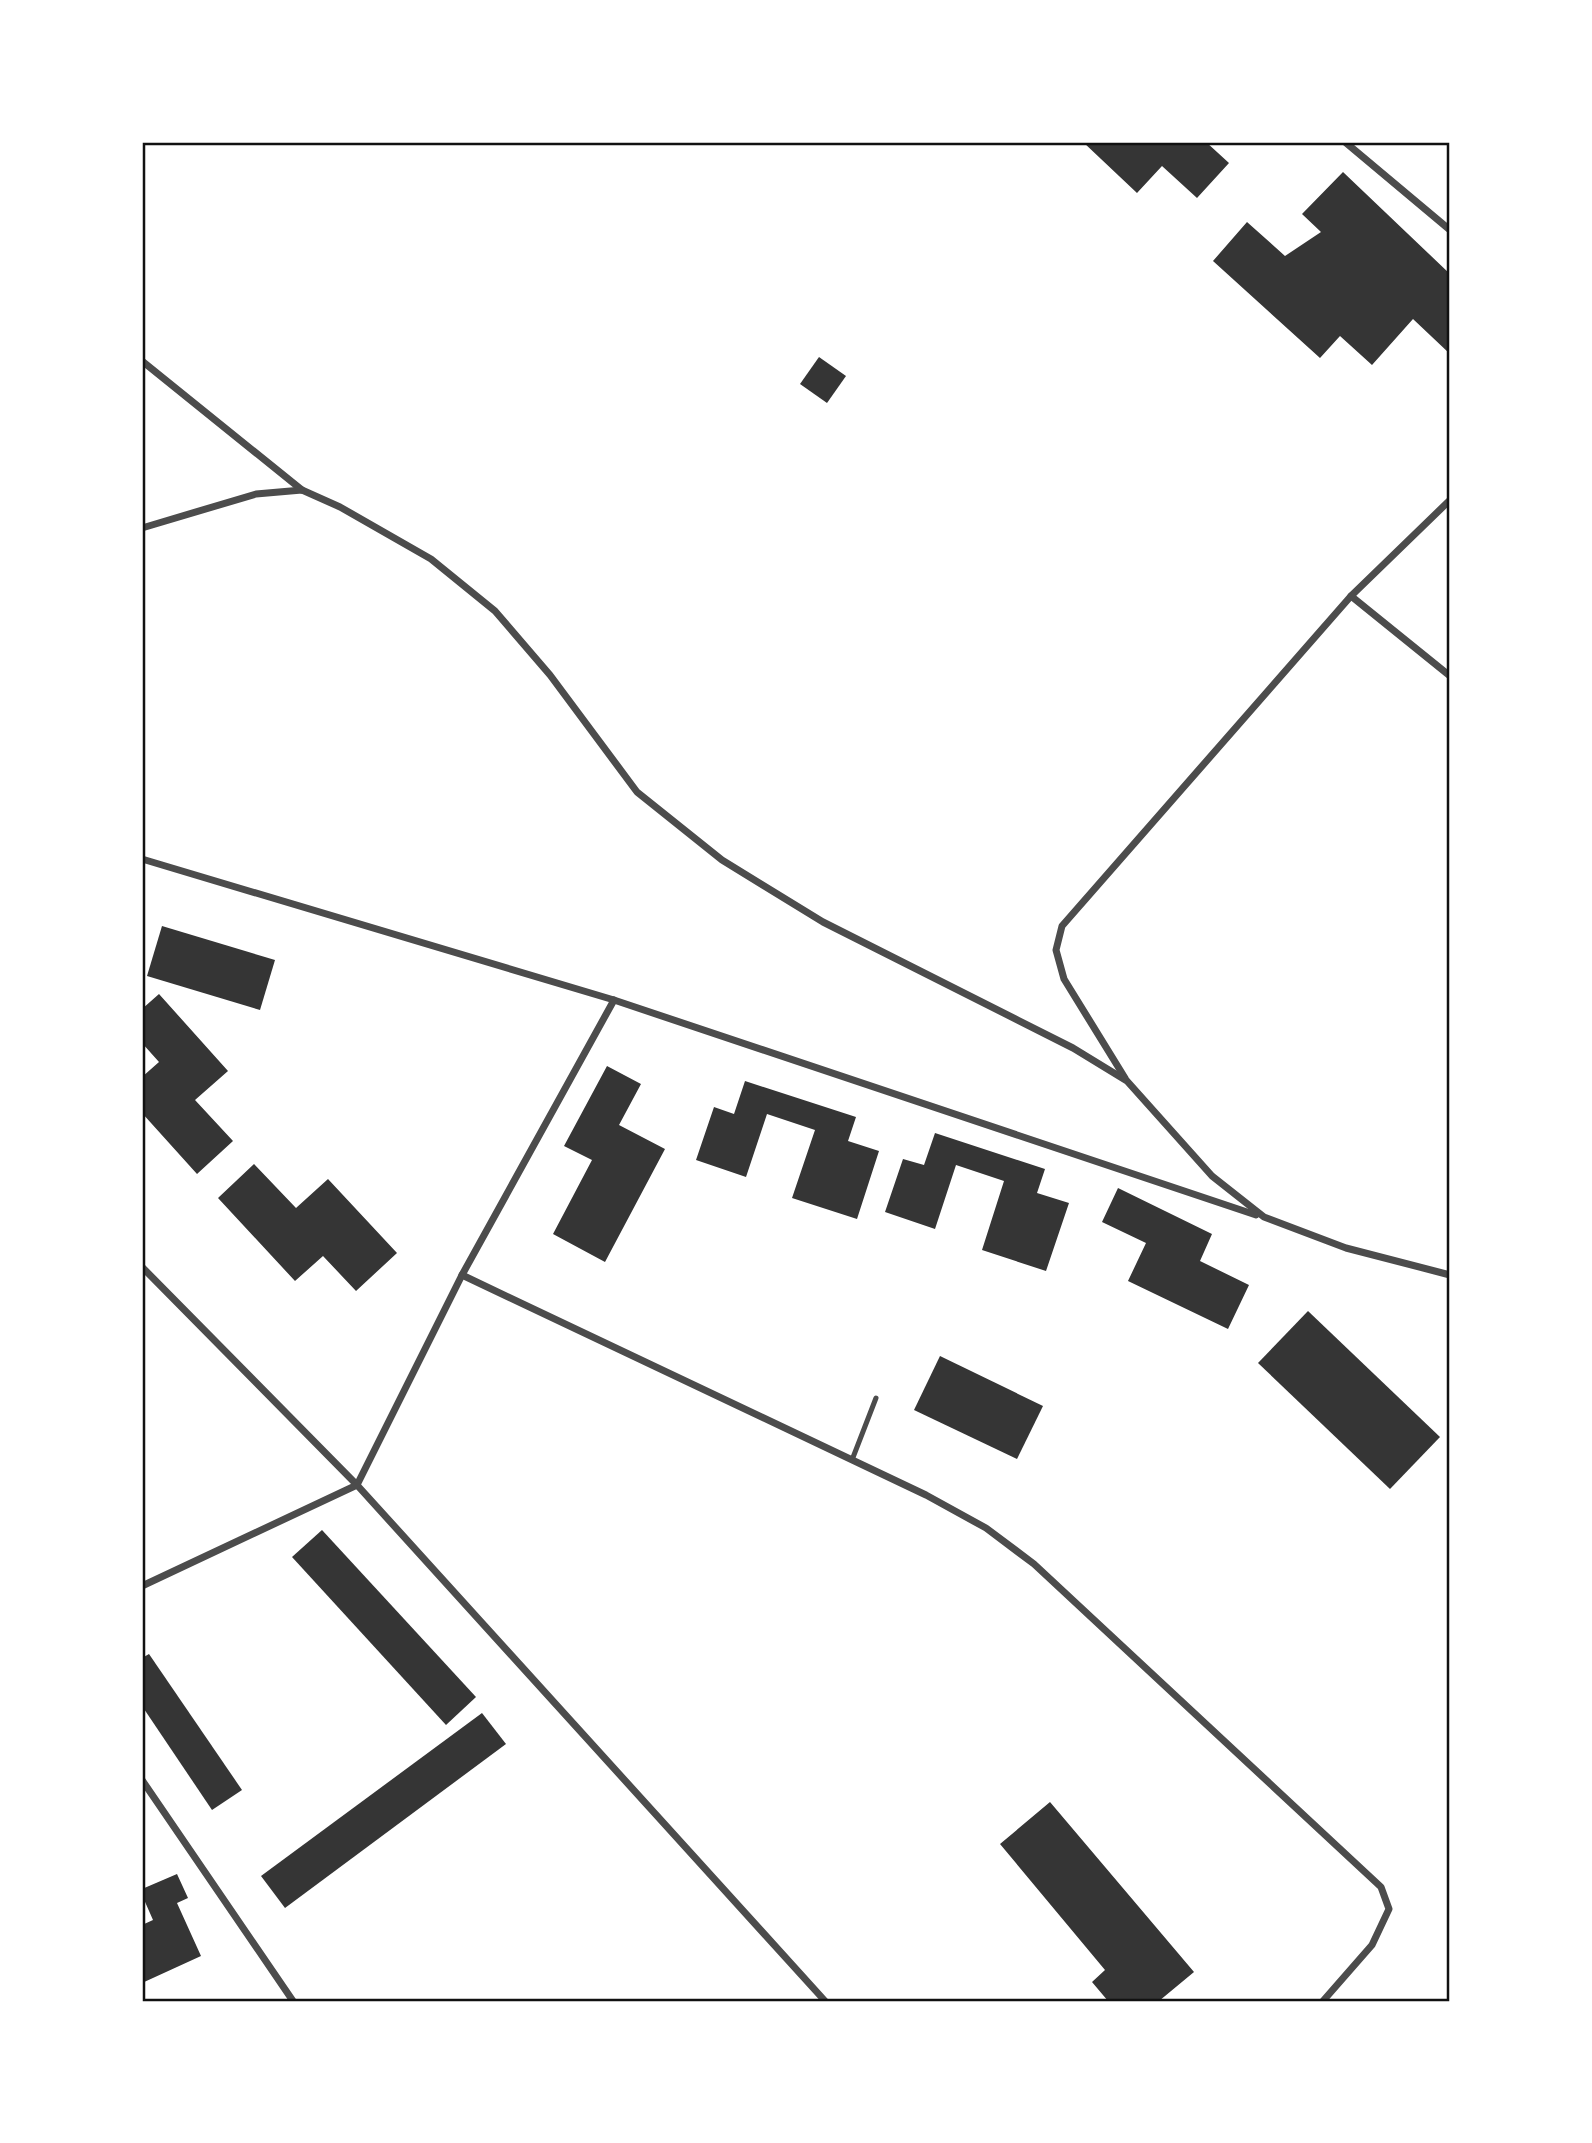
<svg xmlns="http://www.w3.org/2000/svg" width="1592" height="2143" font-family="Jost,sans-serif">
<style>
.building{fill:#353535}
.lines{fill:none;stroke-linecap:round;stroke-linejoin:round}
.service{stroke:#4c4c4c;stroke-width:5}
.minor{stroke:#4c4c4c;stroke-width:7}
.neatline{fill:none;stroke:#111;stroke-width:2.5}
</style>
<rect width="100%" height="100%" fill="#fff"/>
<g class="building">
<polygon points="1083,142 1206,142 1229,163 1197,198 1162,166 1137,193"/>
<polygon points="1343,172 1450,274 1450,354 1413,319 1372,365 1340,336 1320,358 1213,261 1247,222 1285,256 1321,232 1302,214"/>
<polygon points="819,357 846,376 827,403 800,384"/>
<polygon points="162,926 275,960 260,1010 147,976"/>
<polygon points="159,994 228,1071 195,1100 233,1141 197,1174 142,1113 142,1077 159,1062 142,1043 142,1009"/>
<polygon points="607,1066 641,1084 619,1125 665,1149 605,1262 553,1234 592,1160 564,1146"/>
<polygon points="745,1081 856,1117 848,1141 879,1151 857,1219 792,1198 815,1130 767,1114 746,1177 696,1160 714,1107 734,1114"/>
<polygon points="935,1133 1045,1169 1037,1193 1069,1203 1046,1271 982,1250 1004,1181 956,1165 935,1229 885,1212 903,1159 924,1165"/>
<polygon points="254,1164 296,1208 328,1179 397,1253 356,1291 323,1256 295,1281 218,1198"/>
<polygon points="1118,1188 1212,1234 1200,1261 1249,1285 1228,1329 1128,1281 1146,1243 1102,1222"/>
<polygon points="1308,1311 1440,1437 1390,1489 1258,1363"/>
<polygon points="940,1356 1043,1406 1017,1459 914,1410"/>
<polygon points="322,1530 476,1697 446,1725 292,1557"/>
<polygon points="149,1654 242,1790 212,1810 142,1706 142,1658"/>
<polygon points="482,1713 506,1744 285,1908 261,1876"/>
<polygon points="1050,1802 1194,1972 1159,2001 1108,2001 1092,1982 1105,1970 1000,1844"/>
<polygon points="177,1874 188,1898 177,1903 201,1956 142,1983 142,1925 153,1920 142,1895 142,1889"/>
</g>
<g class="lines">
<polyline class="service" points="852,1460 876,1398"/>
<g class="minor">
<polyline points="1345,142 1450,230"/>
<polyline points="142,361 302,490"/>
<polyline points="142,528 256,494 302,490 340,507 431,559 495,611 550,675 637,792 722,860 823,922 1073,1048 1127,1081 1212,1176 1264,1217 1346,1248 1450,1275"/>
<polyline points="1351,596 1450,676"/>
<polyline points="142,859 614,1000 1256,1215"/>
<polyline points="1125,1078 1064,979 1056,950 1062,926 1351,596 1450,500"/>
<polyline points="142,1267 357,1485 825,2001"/>
<polyline points="462,1275 926,1495 986,1528 1034,1564 1381,1887 1389,1909 1372,1945 1323,2001"/>
<polyline points="142,1586 357,1485 462,1275 614,1000"/>
<polyline points="142,1780 293,2001"/>
</g>
</g>
<rect width="1592" height="2143" fill="none" stroke="#ffffff" stroke-width="287"/>
<rect x="144" y="144" width="1304" height="1856" class="neatline"/>
</svg>
